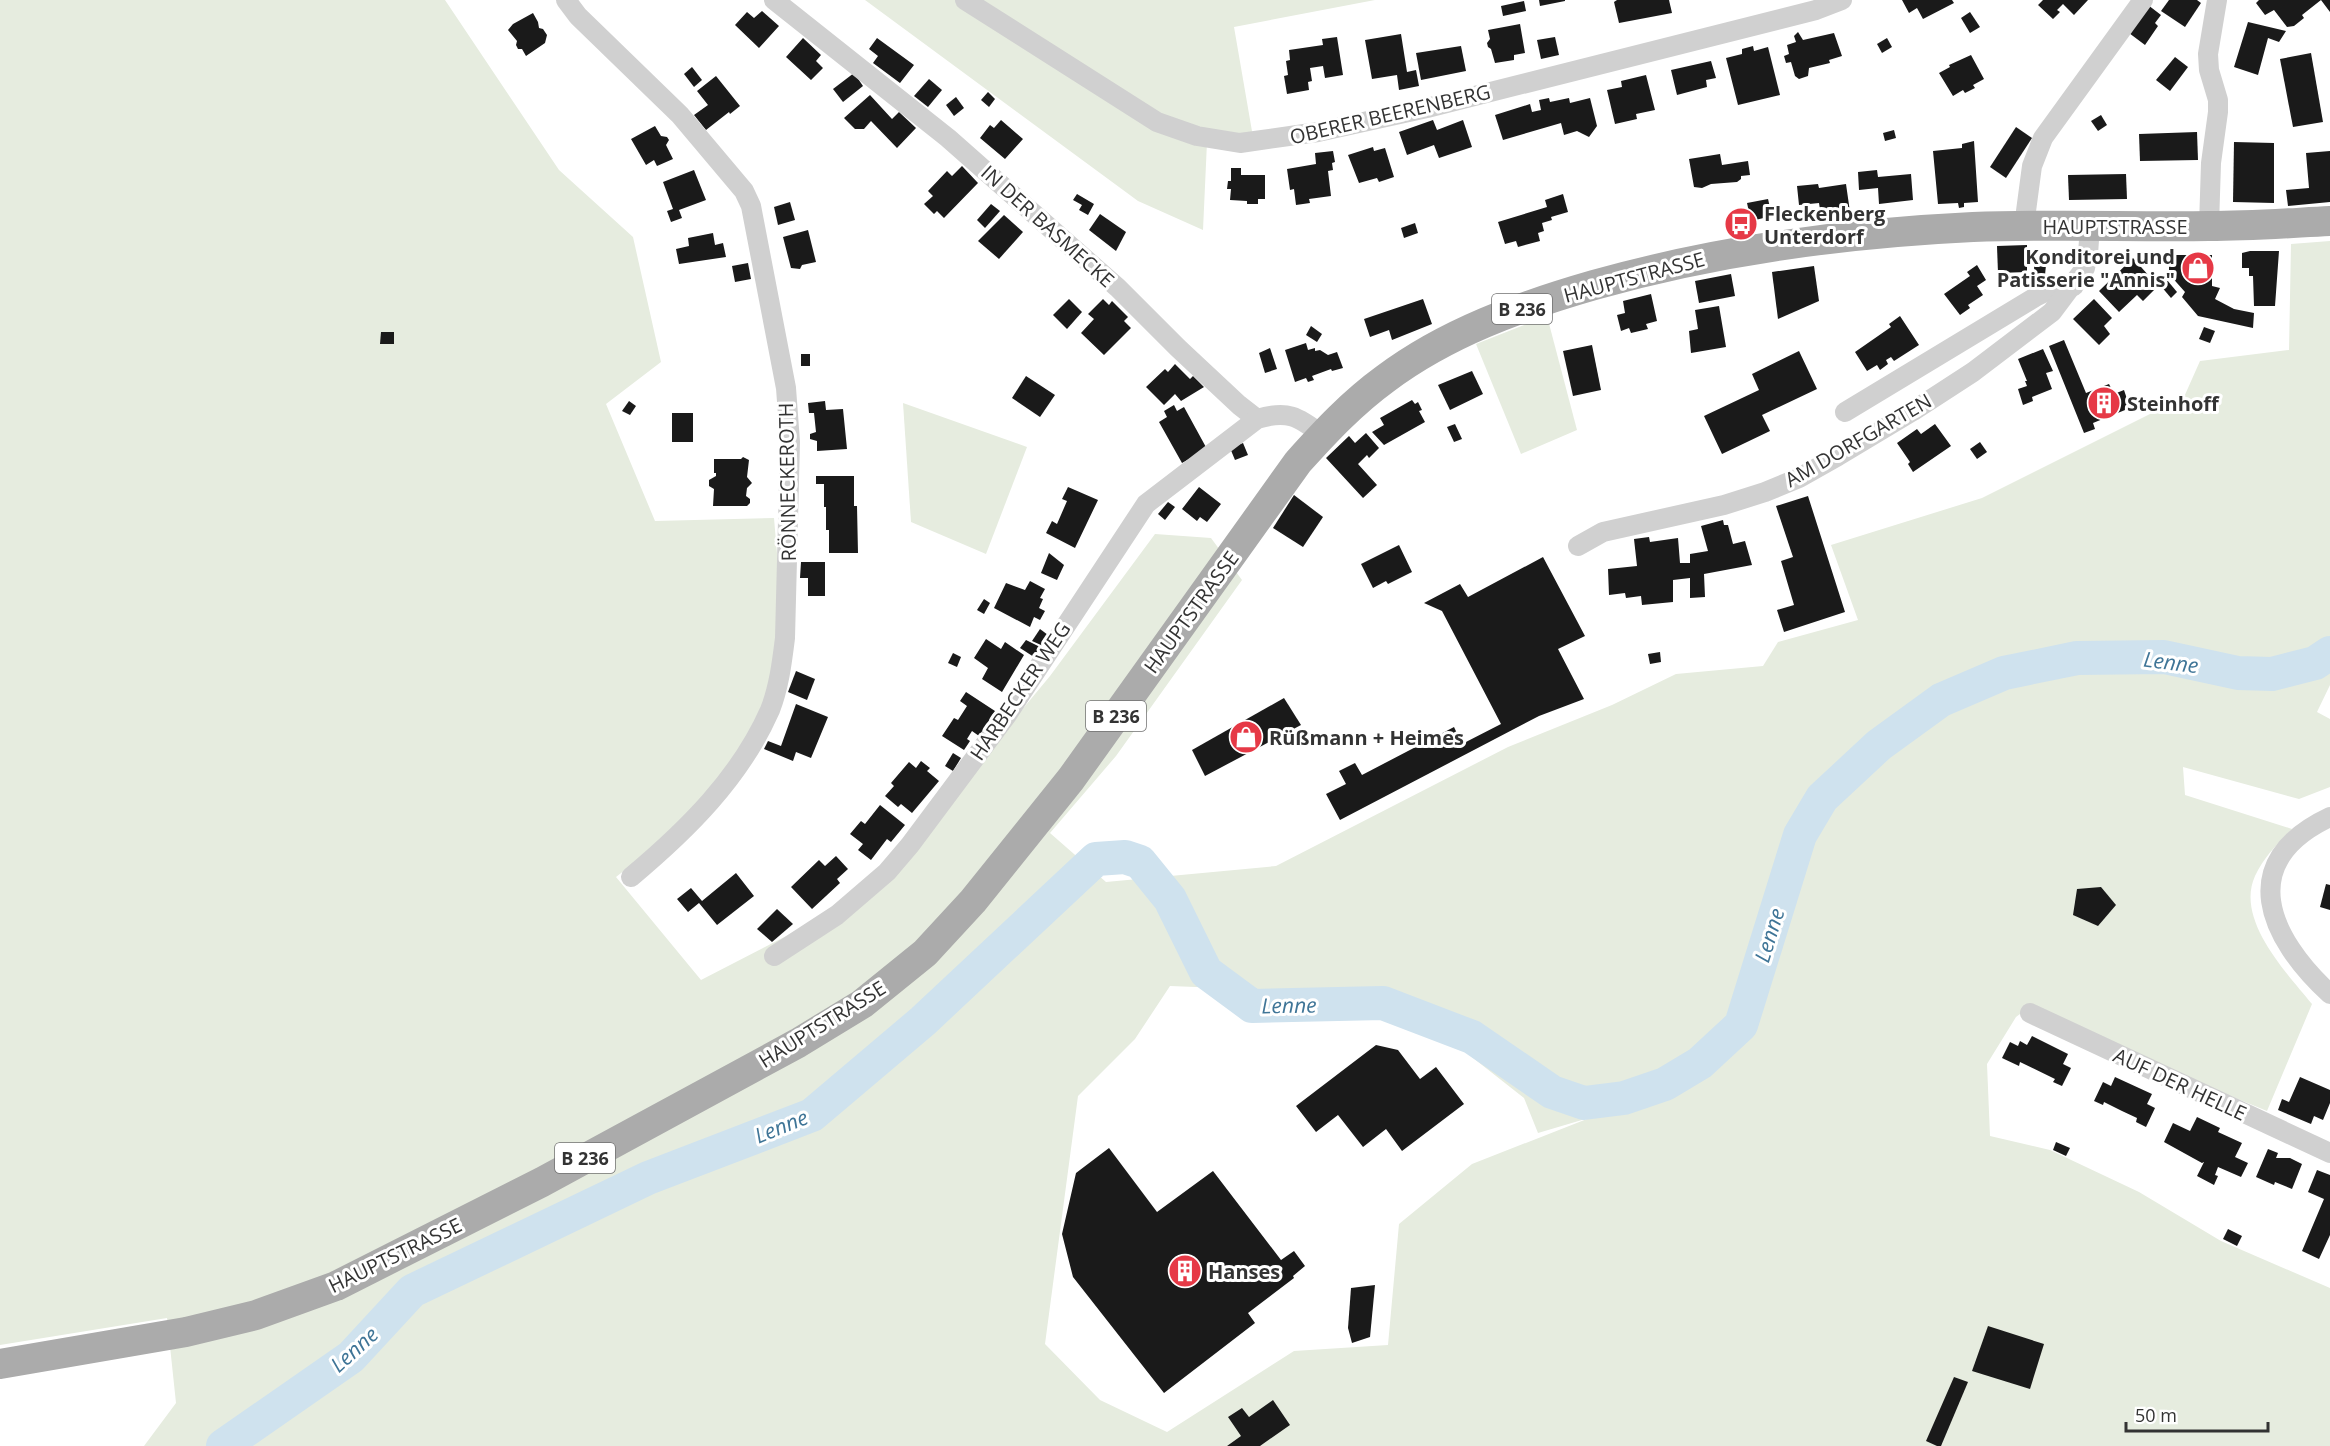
<svg xmlns="http://www.w3.org/2000/svg" width="2330" height="1446" font-family="'Open Sans',sans-serif">
<style>
.green{fill:#e6ecdf;fill-rule:evenodd}
.lines{fill:none;stroke-linecap:round;stroke-linejoin:round}
.river{stroke:#cfe2ee;stroke-width:34}
.building{fill:#1a1a1a}
.street{stroke:#d0d0d0;stroke-width:20}
.primary{stroke:#ababab;stroke-width:30}
.labels{text-anchor:middle;dominant-baseline:central;stroke-width:6;stroke-linejoin:round;paint-order:stroke}
.shield{fill:#fff;stroke:#707070;stroke-width:1.5}
.shield-label{font-size:18px;font-weight:bold;fill:#333}
.street-label{font-size:20px;fill:#333;stroke:#fff}
.poi-label{font-size:20px;font-weight:bold;fill:#333;stroke:#fff;text-anchor:start}
.water-label{font-size:21px;font-style:italic;fill:#3f7597;stroke:#fff}
</style>
<rect width="100%" height="100%" fill="#fff"/>
<g class="green">
<path d="M 0,0 L 445,0 L 559,170 L 633,237 L 661,362 L 606,404 L 655,521 L 774,518 L 781,601 L 768,707 L 732,768 L 683,824 L 616,877 L 701,980 L 800,929 L 887,872 L 1050,676 L 1155,534 L 1211,538 L 1242,580 L 1116,756 L 1050,833 L 1106,882 L 1276,866 L 1508,747 L 1612,705 L 1676,674 L 1763,666 L 1778,642 L 1858,620 L 1831,545 L 1982,498 L 2184,397 L 2200,361 L 2289,350 L 2291,244 L 2330,241 L 2330,685 L 2317,712 L 2330,719 L 2330,787 L 2299,799 L 2183,767 L 2185,795 L 2292,829 C 2278,843 2264,857 2255,876 C 2235,920 2287,973 2312,1004 L 2267,1111 L 2148,1062 L 2032,1005 L 2016,1017 L 1987,1064 L 1990,1136 L 2050,1150 L 2139,1192 L 2221,1241 L 2330,1288 L 2330,1446 L 144,1446 L 176,1403 L 167,1318 L 0,1345 ZM 1170,986 L 1393,995 L 1524,1098 L 1538,1133 L 1592,1117 L 1472,1164 L 1399,1224 L 1388,1345 L 1294,1351 L 1167,1432 L 1100,1400 L 1045,1344 L 1078,1096 L 1135,1039 Z"/>
<polygon points="865,0 1375,0 1234,27 1253,137 1207,142 1203,230 1138,201"/>
<polygon points="1547,316 1577,430 1521,454 1476,344"/>
<polygon points="903,403 1027,447 986,554 911,522"/>
</g>
<g class="lines">
<polyline class="river" points="223,1446 351,1357 412,1291 648,1178 812,1115 923,1021 1096,859 1125,857 1140,862 1170,899 1206,972 1252,1006 1383,1003 1472,1037 1552,1092 1584,1103 1624,1098 1665,1084 1700,1063 1741,1025 1800,835 1822,798 1879,745 1941,700 2004,673 2077,658 2164,657 2238,673 2272,674 2315,663 2330,653"/>
</g>
<g class="building">
<polygon points="1539,0 1565,0 1565,1 1540,6"/>
<polygon points="1617,0 1669,0 1672,13 1619,23 1614,2"/>
<polygon points="1902,0 1952,0 1954,3 1923,19 1917,8 1909,13"/>
<polygon points="2043,0 2088,0 2074,15 2063,4 2057,10 2060,12 2053,19 2038,5"/>
<polygon points="2169,0 2197,0 2201,3 2185,27 2161,11"/>
<polygon points="2259,0 2330,0 2330,12 2321,0 2302,15 2304,18 2294,26 2287,27 2274,10 2265,15 2256,3"/>
<polygon points="1524,1 1526,11 1503,16 1501,6"/>
<polygon points="2148,5 2161,15 2155,23 2158,26 2145,45 2129,33"/>
<polygon points="762,11 779,26 759,48 735,25 747,12 754,18"/>
<polygon points="1970,12 1980,27 1970,33 1961,18"/>
<polygon points="533,13 538,22 539,28 543,29 547,35 545,43 526,56 522,49 518,49 516,45 517,41 508,30 513,24"/>
<polygon points="2248,22 2286,31 2279,42 2268,38 2258,75 2234,67"/>
<polygon points="1520,24 1525,53 1514,55 1514,60 1495,63 1491,49 1488,47 1487,43 1490,39 1488,30"/>
<polygon points="1798,32 1803,40 1834,33 1842,56 1829,60 1830,63 1809,68 1808,76 1799,79 1795,76 1791,62 1786,63 1784,56 1789,54 1787,45 1796,42 1794,36"/>
<polygon points="1401,34 1407,72 1416,70 1419,86 1399,90 1397,75 1372,79 1365,40"/>
<polygon points="1337,37 1343,75 1325,78 1323,66 1310,68 1312,81 1308,82 1309,90 1287,94 1284,76 1288,75 1286,61 1290,60 1289,50 1323,45 1322,39"/>
<polygon points="1555,37 1559,55 1541,59 1537,40"/>
<polygon points="803,38 821,55 816,61 823,68 811,80 786,57"/>
<polygon points="877,38 914,65 900,83 873,63 878,56 869,49"/>
<polygon points="1887,38 1892,47 1882,53 1877,44"/>
<polygon points="1461,46 1466,71 1421,80 1416,53"/>
<polygon points="1753,46 1754,51 1768,47 1780,95 1738,105 1726,58 1742,54 1742,49"/>
<polygon points="2311,53 2323,122 2293,127 2280,59"/>
<polygon points="1971,55 1984,79 1973,85 1975,88 1965,93 1963,90 1953,96 1939,73 1950,67 1949,65"/>
<polygon points="2175,57 2188,67 2170,91 2156,80"/>
<polygon points="1711,61 1716,78 1706,80 1707,87 1677,95 1671,70"/>
<polygon points="692,67 702,80 694,87 684,74"/>
<polygon points="854,73 863,86 843,102 833,89"/>
<polygon points="1646,75 1655,110 1636,114 1637,119 1615,124 1607,90 1622,87 1621,81"/>
<polygon points="716,76 740,106 730,114 729,112 706,130 694,115 708,105 697,91"/>
<polygon points="929,79 942,90 928,107 914,96"/>
<polygon points="988,92 995,99 989,107 981,100"/>
<polygon points="870,95 892,119 899,112 916,128 897,148 871,121 864,129 855,129 844,118"/>
<polygon points="956,97 964,108 954,116 946,105"/>
<polygon points="1549,98 1550,102 1569,98 1570,103 1590,98 1597,126 1589,137 1577,131 1564,135 1561,123 1503,140 1495,115 1530,104 1532,112 1541,110 1539,100"/>
<polygon points="2101,115 2107,125 2098,131 2091,121"/>
<polygon points="1001,120 1023,139 1005,159 980,138 990,125 994,128"/>
<polygon points="1433,120 1437,130 1463,120 1472,147 1439,158 1434,145 1407,155 1399,132"/>
<polygon points="655,126 661,136 667,137 669,140 666,145 673,159 657,166 654,160 646,165 631,139"/>
<polygon points="2016,127 2032,138 2006,178 1990,167"/>
<polygon points="1894,130 1896,138 1885,141 1883,133"/>
<polygon points="2197,132 2198,160 2140,161 2139,134"/>
<polygon points="1974,141 1978,202 1964,203 1964,207 1959,208 1958,203 1938,204 1933,151 1962,148 1962,144"/>
<polygon points="2234,142 2274,143 2274,203 2233,202"/>
<polygon points="1373,147 1374,151 1385,148 1394,177 1379,182 1377,178 1359,183 1348,155"/>
<polygon points="1333,151 1335,162 1332,163 1333,170 1328,171 1331,196 1309,199 1310,203 1296,205 1294,189 1290,190 1287,169 1316,164 1315,153"/>
<polygon points="2330,151 2330,202 2288,206 2286,190 2309,188 2306,153"/>
<polygon points="1720,154 1722,165 1748,161 1750,175 1741,176 1741,179 1737,182 1711,184 1702,188 1694,187 1689,159"/>
<polygon points="962,166 978,183 944,218 937,211 934,214 924,204 933,196 928,191 947,171 952,176"/>
<polygon points="1231,168 1241,168 1241,175 1265,175 1265,199 1258,199 1258,204 1247,204 1247,201 1230,200 1231,189 1227,189 1228,181 1231,181"/>
<polygon points="694,170 706,200 679,210 682,218 671,222 667,211 673,209 663,182"/>
<polygon points="1877,170 1878,177 1911,174 1913,200 1879,204 1878,188 1859,190 1858,172"/>
<polygon points="2126,174 2127,199 2069,200 2068,175"/>
<polygon points="1818,184 1819,188 1846,184 1850,212 1838,213 1838,217 1832,218 1832,214 1821,216 1819,203 1799,205 1797,186"/>
<polygon points="1077,194 1094,204 1088,215 1079,210 1082,205 1073,200"/>
<polygon points="1563,194 1568,212 1551,217 1552,220 1542,223 1544,231 1538,233 1540,241 1518,247 1516,241 1505,244 1498,222 1547,207 1545,200"/>
<polygon points="1768,199 1772,216 1751,221 1747,203"/>
<polygon points="790,202 795,220 778,225 774,207"/>
<polygon points="991,204 1000,211 985,228 977,220"/>
<polygon points="1100,214 1126,232 1116,251 1089,230"/>
<polygon points="1004,215 1023,232 999,259 978,241"/>
<polygon points="1415,223 1418,233 1404,238 1401,228"/>
<polygon points="808,230 816,262 802,265 800,269 791,268 783,237"/>
<polygon points="713,233 715,245 723,243 726,257 679,264 676,249 689,246 688,238"/>
<polygon points="2027,245 2027,272 1998,273 1997,246"/>
<polygon points="2250,251 2279,251 2275,306 2254,306 2253,276 2249,276 2249,268 2242,268 2242,253"/>
<polygon points="2169,255 2212,255 2212,286 2220,288 2215,299 2234,309 2254,313 2253,328 2198,316 2182,297 2185,292 2169,274"/>
<polygon points="2133,258 2158,286 2143,301 2137,295 2119,312 2099,291"/>
<polygon points="748,263 751,279 735,282 732,266"/>
<polygon points="1977,265 1986,280 1977,286 1983,295 1968,305 1970,308 1960,315 1944,294 1970,276 1967,272"/>
<polygon points="2046,265 2045,275 2042,279 2035,280 2034,266"/>
<polygon points="1814,266 1819,301 1778,319 1772,272"/>
<polygon points="1731,274 1735,296 1699,303 1695,281"/>
<polygon points="2167,280 2177,292 2171,298 2160,285"/>
<polygon points="1651,294 1657,321 1646,324 1648,329 1631,333 1629,328 1621,331 1617,315 1625,313 1623,301"/>
<polygon points="1069,299 1082,312 1067,329 1053,315"/>
<polygon points="1103,299 1109,305 1112,301 1128,317 1124,321 1131,328 1104,355 1081,333 1094,319 1088,314"/>
<polygon points="1423,299 1432,324 1392,340 1389,330 1370,337 1364,319"/>
<polygon points="2094,299 2112,318 2104,326 2110,334 2099,345 2073,319"/>
<polygon points="1719,306 1726,347 1691,353 1689,331 1698,329 1695,310"/>
<polygon points="1900,316 1919,345 1894,361 1891,357 1886,360 1888,364 1880,370 1877,365 1867,371 1855,352 1891,327 1889,324"/>
<polygon points="1311,326 1322,334 1317,342 1306,335"/>
<polygon points="2204,327 2215,331 2210,343 2199,339"/>
<polygon points="381,332 394,332 394,344 380,344"/>
<polygon points="2064,340 2086,393 2109,384 2114,394 2124,390 2130,408 2093,423 2095,429 2084,433 2049,346"/>
<polygon points="1306,343 1308,350 1315,348 1315,351 1320,350 1328,355 1337,352 1343,368 1332,371 1331,369 1312,376 1314,380 1308,382 1306,378 1295,382 1285,350"/>
<polygon points="1592,345 1601,390 1573,396 1563,351"/>
<polygon points="1270,348 1277,369 1265,373 1259,353"/>
<polygon points="2043,349 2053,371 2046,373 2052,389 2032,397 2033,401 2023,405 2018,389 2027,386 2025,381 2027,381 2018,359"/>
<polygon points="1799,351 1817,389 1762,415 1770,431 1722,454 1704,416 1759,390 1752,374"/>
<rect x="801" y="354" width="9" height="12"/>
<polygon points="1175,364 1190,379 1193,376 1204,387 1181,401 1175,394 1164,405 1146,387 1165,369 1168,372"/>
<polygon points="1472,371 1483,394 1450,410 1438,385"/>
<polygon points="1026,376 1055,395 1040,417 1012,398"/>
<polygon points="1412,400 1415,404 1418,402 1422,410 1419,411 1425,422 1384,445 1372,432 1384,425 1380,418"/>
<polygon points="629,401 636,406 630,415 622,411"/>
<polygon points="825,401 826,410 843,409 847,449 817,451 817,441 810,439 810,434 816,432 814,413 809,413 808,403"/>
<polygon points="1174,405 1177,411 1184,407 1207,449 1182,463 1159,422 1167,417 1164,411"/>
<rect x="672" y="413" width="21" height="29"/>
<polygon points="1455,424 1462,439 1454,442 1447,427"/>
<polygon points="1935,424 1951,446 1913,472 1908,464 1910,462 1897,443 1917,429 1921,434"/>
<polygon points="1366,433 1379,448 1369,458 1367,455 1358,464 1377,485 1363,498 1326,458 1349,436 1355,443"/>
<polygon points="1980,442 1987,452 1977,459 1970,449"/>
<polygon points="1243,443 1248,455 1235,460 1230,448"/>
<polygon points="743,457 749,460 747,477 752,483 747,488 746,496 750,499 750,503 747,506 713,506 714,489 709,486 709,480 716,476 716,473 714,473 714,459 741,459"/>
<polygon points="816,476 854,476 854,506 857,506 858,553 829,553 829,530 826,530 826,507 824,507 824,484 816,484"/>
<polygon points="1068,487 1098,500 1075,548 1046,533 1052,521 1057,524 1067,501 1062,499"/>
<polygon points="1199,487 1221,504 1207,522 1200,517 1197,521 1182,509"/>
<polygon points="1294,495 1323,517 1303,547 1273,528"/>
<polygon points="1808,496 1845,612 1784,632 1777,610 1794,605 1781,561 1793,557 1776,506"/>
<polygon points="1168,502 1175,507 1165,520 1158,514"/>
<polygon points="1723,520 1724,525 1728,525 1733,544 1745,541 1752,565 1704,574 1705,597 1690,598 1690,578 1673,580 1673,602 1642,605 1641,596 1626,598 1625,593 1609,595 1608,569 1637,566 1634,539 1649,537 1650,542 1678,538 1680,563 1690,563 1690,554 1708,551 1701,526"/>
<polygon points="1399,545 1412,572 1388,584 1386,581 1373,588 1361,564"/>
<polygon points="1049,553 1064,565 1057,580 1041,573"/>
<polygon points="1543,557 1585,636 1558,649 1584,699 1539,716 1340,820 1326,794 1346,784 1339,771 1355,763 1362,775 1454,727 1462,744 1501,724 1442,611 1424,603 1460,584 1468,597"/>
<polygon points="801,562 825,562 825,596 808,596 808,578 800,578"/>
<polygon points="1030,581 1045,589 1040,598 1043,599 1039,608 1045,611 1040,620 1034,617 1030,627 994,608 1006,583 1025,590"/>
<polygon points="984,599 990,603 984,614 977,610"/>
<polygon points="1040,629 1048,635 1041,645 1032,641"/>
<polygon points="986,639 1001,649 1005,642 1024,655 1002,692 982,679 988,668 974,658"/>
<polygon points="1026,640 1040,647 1034,657 1020,648"/>
<polygon points="1660,652 1661,662 1650,664 1648,654"/>
<polygon points="953,653 961,657 957,667 948,663"/>
<polygon points="796,671 815,679 807,700 788,692"/>
<polygon points="966,692 995,711 979,736 972,731 967,739 970,741 964,750 942,736 954,718 958,720 967,706 960,701"/>
<polygon points="1284,698 1301,725 1205,776 1192,750"/>
<polygon points="796,704 828,717 811,758 796,752 793,761 764,749 768,741 781,746"/>
<polygon points="953,753 961,758 953,771 945,766"/>
<polygon points="921,761 930,768 927,771 939,781 912,813 901,804 898,807 885,796 894,786 891,783 909,762 916,768"/>
<polygon points="880,805 905,825 891,842 887,839 871,860 858,850 863,844 850,834 861,821 865,824"/>
<polygon points="836,856 848,869 837,879 840,883 812,909 791,887 819,860 825,866"/>
<polygon points="736,873 754,896 717,925 699,903 688,912 677,899 691,888 702,901"/>
<polygon points="2326,884 2330,885 2330,910 2320,907"/>
<polygon points="2101,887 2116,905 2098,926 2073,915 2077,889"/>
<polygon points="777,909 793,924 772,942 757,929"/>
<polygon points="2032,1036 2068,1054 2063,1064 2071,1068 2062,1086 2053,1082 2055,1079 2020,1062 2019,1066 2002,1058 2010,1042 2018,1046 2020,1041 2027,1045"/>
<polygon points="1376,1045 1398,1050 1420,1079 1436,1067 1464,1104 1402,1151 1386,1129 1363,1147 1338,1115 1316,1132 1296,1106"/>
<polygon points="2115,1077 2152,1094 2147,1104 2155,1108 2146,1127 2136,1122 2137,1118 2122,1111 2104,1102 2103,1105 2094,1101 2103,1082 2111,1086"/>
<polygon points="2300,1077 2330,1090 2330,1103 2323,1120 2314,1116 2311,1124 2278,1110 2282,1099 2289,1102"/>
<polygon points="2197,1117 2220,1128 2218,1132 2242,1143 2235,1157 2248,1163 2241,1177 2218,1167 2215,1175 2218,1176 2214,1185 2197,1176 2204,1162 2202,1163 2164,1142 2173,1123 2190,1131"/>
<polygon points="2056,1142 2070,1148 2066,1156 2053,1150"/>
<polygon points="1109,1148 1157,1212 1213,1171 1281,1260 1294,1251 1305,1266 1293,1276 1294,1278 1248,1313 1255,1323 1164,1393 1073,1277 1062,1234 1076,1173"/>
<polygon points="2268,1149 2278,1153 2276,1158 2290,1158 2302,1164 2292,1189 2275,1182 2274,1185 2256,1177"/>
<polygon points="2317,1170 2330,1175 2330,1235 2319,1259 2302,1251 2324,1199 2308,1192"/>
<polygon points="2228,1229 2242,1236 2237,1246 2223,1239"/>
<polygon points="1375,1285 1370,1337 1352,1343 1348,1328 1351,1288"/>
<polygon points="1988,1326 2044,1344 2030,1389 1972,1371"/>
<polygon points="1954,1377 1968,1382 1941,1446 1937,1446 1926,1441"/>
<polygon points="1273,1400 1290,1425 1260,1446 1227,1446 1241,1436 1228,1417 1242,1408 1249,1417"/>
</g>
<g class="lines">
<g class="street">
<path d="M 566,0 L 578,16 L 680,115 L 744,191 L 751,206 L 786,388 L 790,442 L 785,638 C 782,662 779,687 770,710 C 740,778 687,830 631,877"/>
<polyline points="774,0 948,138 1118,288 1178,348 1239,405 1257,419"/>
<polyline points="965,0 1157,122 1197,136 1240,143 1318,132 1427,108 1816,10 1842,0"/>
<polyline points="2024,226 2032,166 2043,138 2143,0"/>
<polyline points="2209,226 2211,163 2218,112 2218,100 2209,70 2208,54 2217,0"/>
<polyline points="1845,412 2037,296 2053,288 2074,286"/>
<polyline points="1578,546 1603,532 1724,505 1765,492 1799,478 1838,456 1913,411 1973,372 2052,312 2085,268 2088,254 2090,226"/>
<path d="M 2330,817 C 2234,862 2269,938 2330,994"/>
<path d="M 774,956 L 837,915 L 887,872 L 910,845 L 1007,715 L 1146,504 L 1257,419 C 1287,410 1298,416 1322,435"/>
<polyline points="2030,1013 2330,1153"/>
</g>
<path class="primary" d="M 0,1364 L 186,1332 L 256,1315 L 336,1286 L 542,1182 L 798,1043 L 862,1004 L 925,953 L 973,901 L 1071,779 L 1298,462 C 1325,432 1352,403 1385,379 C 1446,333 1521,306 1594,285 C 1718,250 1845,233 1973,227 C 2052,224 2131,227 2209,226 C 2250,226 2290,223 2330,221"/>
</g>
<defs>
<symbol id="bus-disc" viewBox="-11 -11 22 22"><circle r="9.5" fill="#e63946" stroke="#fff"/><path d="M-5-6H5V4H4V6H2V4H-2V6H-4V4H-5ZM-3.5-4V0h7V-4ZM-3.5 1.2v1.5H-2V1.2ZM2 1.2v1.5H3.5V1.2Z" fill="#fff"/></symbol>
<symbol id="shop-disc" viewBox="-11 -11 22 22"><circle r="9.5" fill="#e63946" stroke="#fff"/><path d="M-5-2.5h2.3a2.7 3.5 0 0 1 5.4 0H5L5.5 6h-11ZM-1.5-2.5h3a1.5 2.3 0 0 0-3 0Z" fill="#fff"/></symbol>
<symbol id="building-disc" viewBox="-11 -11 22 22"><circle r="9.5" fill="#e63946" stroke="#fff"/><path d="M-4-6H4V6H1V3H-1V6H-4ZM-2.5-4.3h1.7v1.8h-1.7ZM.8-4.3h1.7v1.8H.8ZM-2.5-1h1.7V.8h-1.7ZM.8-1h1.7V.8H.8Z" fill="#fff"/></symbol>
</defs>
<g fill-rule="evenodd">
<use href="#bus-disc" x="1722" y="205" width="38" height="38"/>
<use href="#shop-disc" x="2179" y="249" width="38" height="38"/>
<use href="#building-disc" x="2085" y="384" width="38" height="38"/>
<use href="#shop-disc" x="1227" y="718" width="38" height="38"/>
<use href="#building-disc" x="1166" y="1252" width="38" height="38"/>
</g>
<g class="labels">
<g class="shield">
<rect x="1492" y="294" width="60" height="30" rx="4.5"/>
<rect x="1086" y="701" width="60" height="30" rx="4.5"/>
<rect x="555" y="1143" width="60" height="30" rx="4.5"/>
</g>
<g class="shield-label">
<text x="1522" y="309">B 236</text>
<text x="1116" y="716">B 236</text>
<text x="585" y="1158">B 236</text>
</g>
<g class="street-label">
<text transform="translate(1390 114) rotate(-13)">OBERER BEERENBERG</text>
<text transform="translate(1048 226) rotate(42)">IN DER BASMECKE</text>
<text x="2115" y="226">HAUPTSTRASSE</text>
<text transform="translate(1634 277) rotate(-15)">HAUPTSTRASSE</text>
<text transform="translate(1858 440) rotate(-30)">AM DORFGARTEN</text>
<text transform="translate(787 482) rotate(-91)">RÖNNECKEROTH</text>
<text transform="translate(1191 612) rotate(-54)">HAUPTSTRASSE</text>
<text transform="translate(1020 691) rotate(-56)">HARBECKER WEG</text>
<text transform="translate(822 1024) rotate(-32)">HAUPTSTRASSE</text>
<text transform="translate(2180 1084) rotate(25)">AUF DER HELLE</text>
<text transform="translate(395 1255) rotate(-26)">HAUPTSTRASSE</text>
</g>
<g class="poi-label">
<text x="1764" y="213">Fleckenberg<tspan x="1764" dy="23">Unterdorf</tspan></text>
<text x="2175" y="256" text-anchor="end">Konditorei und<tspan x="2175" dy="23">Patisserie "Annis"</tspan></text>
<text x="2127" y="403">Steinhoff</text>
<text x="1269" y="737">Rüßmann + Heimes</text>
<text x="1208" y="1271">Hanses</text>
</g>
<g class="water-label">
<text transform="translate(2171 662) rotate(7)">Lenne</text>
<text transform="translate(1769 935) rotate(-73)">Lenne</text>
<text transform="translate(1289 1005) rotate(-1)">Lenne</text>
<text transform="translate(781 1126) rotate(-22)">Lenne</text>
<text transform="translate(354 1349) rotate(-42)">Lenne</text>
</g>
</g>
<path d="M2126 1422v9h142v-9" fill="none" stroke="#333333" stroke-width="3"/>
<text x="2135" y="1422" font-size="18" fill="#333333" stroke="#ffffff" stroke-width="4.5" paint-order="stroke">50 m</text>
</svg>
